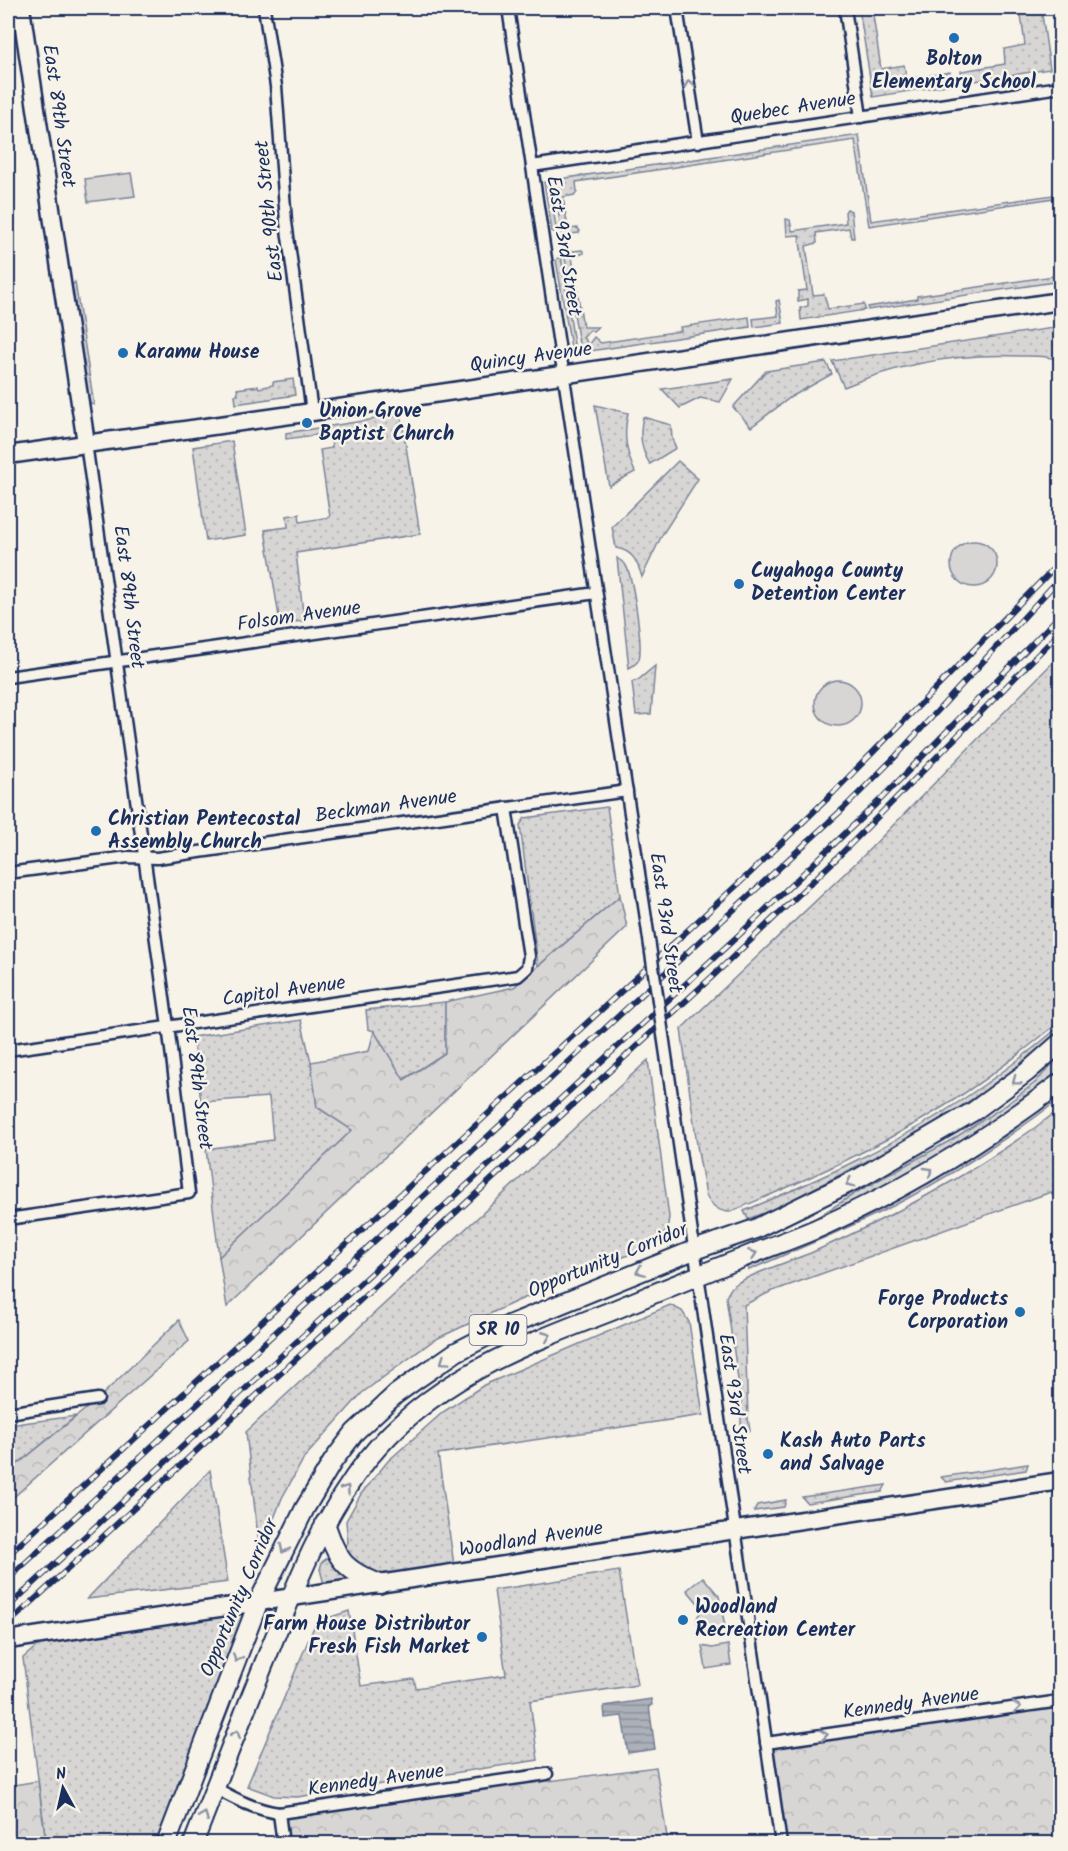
<svg xmlns="http://www.w3.org/2000/svg" width="1068" height="1851" font-family="Kalam,sans-serif">
<style>
.grass{fill:url(#grass-dots);stroke:#798299;stroke-width:1.5}
.forest{fill:url(#forest-crowns);stroke:#798299;stroke-width:1.5}
.green{fill:#d7d6d4;stroke:#798299;stroke-width:1.5}
.water{fill:url(#water-rules);stroke:#727c95;stroke-width:1.5}
.lines{fill:none;stroke-linecap:round;stroke-linejoin:round}
.street-casing{stroke:#1b2f5e;stroke-width:15}
.secondary-casing{stroke:#1b2f5e;stroke-width:21}
.primary-casing{stroke:#1b2f5e;stroke-width:22}
.street{stroke:#f7f3e8;stroke-width:10}
.secondary{stroke:#f7f3e8;stroke-width:16}
.primary{stroke:#f7f3e8;stroke-width:18}
.rail-casing{stroke:#1b2f5e;stroke-width:6}
.rail{stroke:#f7f3e8;stroke-width:4;stroke-dasharray:11;stroke-linecap:butt}
.street-bridge-casing{stroke:#1b2f5e;stroke-width:15;stroke-linecap:butt}
.street-bridge{stroke:#f7f3e8;stroke-width:10}
.oneway{stroke:#8991a3}
.poi-dot{fill:#1f6fb2;stroke:#f7f3e8;stroke-width:2}
.labels{text-anchor:middle;dominant-baseline:central;stroke-width:5;stroke-linejoin:round;paint-order:stroke}
.shield{fill:#f7f3e8;stroke:#5d6a87;stroke-width:1.5}
.shield-label{font-size:18px;font-weight:bold;fill:#1b2f5e}
.poi-label{font-size:20px;font-weight:bold;fill:#1b2f5e;stroke:#f7f3e8;text-anchor:start}
.street-label{font-size:20px;fill:#1b2f5e;stroke:#f7f3e8}
</style>
<defs>
<pattern id="grass-dots" width="8" height="8" patternUnits="userSpaceOnUse" patternTransform="scale(1.5)"><rect width="8" height="8" fill="#d7d6d4"/><path d="M2 2h.1M6 6h.1" fill="none" stroke="#b8b8b8" stroke-width="1.8" stroke-linecap="round"/></pattern>
<pattern id="forest-crowns" width="20" height="18" patternUnits="userSpaceOnUse" patternTransform="scale(1.5)"><rect width="20" height="18" fill="#d7d6d4"/><path d="M2 6a3 3 0 1 1 6 0M12 15a3 3 0 1 1 6 0" fill="none" stroke="#b8b8b8"/></pattern>
<pattern id="water-rules" width="6" height="5" patternUnits="userSpaceOnUse" patternTransform="scale(1.5)"><rect width="6" height="5" fill="#acb0b9"/><path d="M0 2.5h6" fill="none" stroke="#8b909a"/></pattern>
</defs>
<rect width="100%" height="100%" fill="#f7f3e8"/>
<filter id="ink" filterUnits="userSpaceOnUse"><feTurbulence type="fractalNoise" baseFrequency=".0167" numOctaves="2"/><feDisplacementMap in="SourceGraphic" scale="12" xChannelSelector="R" yChannelSelector="G"/><feConvolveMatrix kernelMatrix="1 2 1 2 8 2 1 2 1" color-interpolation-filters="sRGB"/></filter>
<g filter="url(#ink)">
<g class="grass">
<polygon points="859,8 872,8 881,69 904,65 907,79 950,72 953,84 873,97"/>
<polygon points="1020,8 1041,8 1050,69 963,83 961,71 1005,64 1004,49 1025,45"/>
<polygon points="859,135 871,221 1060,194 1060,197 869,226 855,140 576,182 577,192 575,195 563,197 568,229 578,228 580,231 579,233 562,235 553,180"/>
<polygon points="549,181 557,234 552,231 544,182"/>
<polygon points="847,209 851,211 854,238 851,238 849,228 816,233 817,243 806,246 813,295 824,294 828,309 864,304 865,310 801,320 800,308 808,306 808,299 798,301 798,291 807,290 799,235 787,236 786,219 790,220 792,231 846,223 845,212"/>
<polygon points="582,250 584,253 572,257 583,327 598,327 593,332 590,330 583,338 587,342 580,350 564,252"/>
<polygon points="561,255 575,351 572,353 556,260"/>
<polygon points="1060,275 1060,281 868,310 868,307 917,299 917,296"/>
<polygon points="75,282 94,405 89,403 71,286"/>
<polygon points="779,300 783,323 754,327 753,319 778,316 776,301"/>
<polygon points="749,317 750,327 583,352 594,337 601,343 681,331 680,327"/>
<path d="M 1060,327 L 1060,361 C 1048,355 1033,356 1020,356 C 958,353 901,363 844,387 L 832,361 Z"/>
<polygon points="826,362 832,374 791,397 751,427 733,407 766,371"/>
<polygon points="293,379 295,395 236,404 235,395 238,395 237,389 258,386 259,388 273,385 273,382"/>
<polygon points="733,379 720,402 700,398 680,408 662,389"/>
<path d="M 595,405 L 628,413 C 623,435 626,452 635,472 L 609,486 Z"/>
<polygon points="401,415 420,534 296,553 304,621 280,623 265,530 288,527 287,516 299,514 300,522 330,517 320,450 332,448 330,433 286,439 286,433"/>
<path d="M 643,417 L 671,425 L 672,439 L 676,448 L 650,464 C 640,449 639,434 643,417 Z"/>
<polygon points="232,441 246,535 206,541 193,447"/>
<path d="M 678,461 L 698,479 L 662,535 L 642,577 C 637,561 633,551 616,548 L 612,527 Z"/>
<path d="M 617,558 C 620,560 623,562 625,564 C 633,575 643,645 639,659 C 637,664 633,666 629,668 Z"/>
<path d="M 1060,655 L 1060,1021 C 1024,1051 986,1080 946,1105 C 878,1148 804,1181 730,1212 C 719,1212 711,1205 706,1195 L 698,1152 L 681,1029 L 863,856 Z"/>
<polygon points="655,666 651,714 636,715 632,682 638,680"/>
<polygon points="607,807 620,896 538,966 520,825 525,818"/>
<polygon points="445,1002 445,1053 403,1080 374,1031 368,1029 366,1010"/>
<polygon points="301,1020 311,1062 317,1107 353,1130 219,1257 206,1149 273,1140 269,1097 201,1102 193,1037"/>
<path d="M 1060,1026 L 1060,1035 L 1006,1077 L 921,1133 L 776,1208 L 748,1219 L 744,1211 C 781,1195 818,1180 853,1162 C 927,1126 998,1079 1060,1026 Z"/>
<polygon points="1060,1055 1060,1074 998,1120 905,1177 813,1220 857,1192 953,1139 1003,1107 1036,1082"/>
<polygon points="648,1060 669,1217 667,1231 645,1248 515,1302 434,1340 362,1393 304,1458 282,1498 260,1554 246,1432"/>
<path d="M 1060,1093 L 1060,1099 C 1008,1138 953,1175 895,1205 C 847,1229 798,1249 749,1270 L 747,1265 Z"/>
<path d="M 1060,1109 L 1060,1206 L 1051,1192 L 770,1292 L 744,1305 L 748,1418 L 750,1431 L 741,1433 L 741,1400 L 726,1297 C 728,1293 730,1289 733,1286 C 746,1275 794,1260 813,1252 C 900,1213 984,1168 1060,1109 Z"/>
<polygon points="670,1305 682,1311 689,1322 703,1415 438,1454 455,1572 326,1592 320,1569 322,1562 348,1543 346,1521 361,1494 388,1461 443,1412 484,1385"/>
<polygon points="76,1416 8,1472 8,1425"/>
<polygon points="1028,1464 1026,1470 946,1482 941,1477"/>
<polygon points="210,1470 228,1582 87,1599"/>
<polygon points="886,1485 882,1492 807,1503 802,1497"/>
<polygon points="786,1500 784,1507 754,1511 757,1505"/>
<polygon points="619,1571 637,1685 530,1701 538,1760 297,1797 274,1796 247,1786 316,1622 349,1611 361,1686 414,1679 416,1688 506,1675 494,1590"/>
<polygon points="258,1603 166,1843 46,1843 23,1658 51,1634"/>
</g>
<g class="forest">
<polygon points="620,896 627,927 227,1307 219,1257 352,1130 317,1107 311,1062 369,1051 374,1031 404,1080 445,1053 445,1002 514,987"/>
<polygon points="179,1320 189,1341 8,1502 8,1472 98,1399"/>
<polygon points="1060,1701 1060,1844 781,1843 766,1743"/>
<polygon points="656,1767 668,1843 283,1843 279,1813 547,1774 549,1781"/>
<polygon points="38,1781 46,1843 8,1843 8,1786"/>
</g>
<g class="green">
<polygon points="131,173 135,196 88,202 85,179"/>
<circle cx="974" cy="564" r="23"/>
<circle cx="838" cy="703" r="23"/>
<path d="M 703,1577 L 719,1596 L 726,1631 C 710,1633 685,1629 703,1609 L 687,1590 Z"/>
<polygon points="728,1645 731,1665 706,1669 702,1646 712,1648"/>
</g>
<polygon class="water" points="651,1699 652,1705 649,1706 655,1749 628,1753 622,1716 605,1718 604,1706"/>
<g class="lines">
<defs>
<g id="street">
<polyline points="264,8 276,86 286,222 312,412"/>
<polyline points="508,8 646,919"/>
<polyline points="677,8 698,142"/>
<polyline points="845,8 861,117"/>
<polyline points="532,166 1060,87"/>
<polyline points="8,677 596,593"/>
<polyline points="8,873 128,857 157,858 627,791"/>
<polyline points="8,1050 518,976 527,968 529,956 506,808"/>
<polyline points="667,1062 781,1844"/>
<polyline points="8,1219 189,1193 168,1026 86,443"/>
<polyline points="8,1413 98,1399"/>
<polyline points="766,1743 1060,1701"/>
<path d="M 215,1788 C 235,1799 256,1810 279,1813 L 547,1774"/>
<polyline points="279,1813 283,1844"/>
</g>
<g id="secondary">
<polyline points="21,8 86,443"/>
<polyline points="8,455 312,412 1060,301"/>
<polyline points="8,1640 1060,1481"/>
</g>
<g id="primary">
<path d="M 325,1523 C 338,1560 342,1569 380,1584"/>
<polyline points="166,1844 258,1603 305,1508 333,1461 355,1432 396,1394 414,1381 456,1352 509,1325 694,1250 755,1229 861,1177 974,1111 1027,1072 1060,1043"/>
<path d="M 193,1844 C 219,1777 245,1710 272,1644 C 298,1579 323,1516 367,1460 C 430,1381 518,1347 609,1312 C 653,1294 696,1276 740,1259 C 768,1247 797,1238 825,1225 C 909,1187 987,1139 1060,1083"/>
</g>
</defs>
<use href="#street" class="street-casing"/>
<use href="#secondary" class="secondary-casing"/>
<use href="#primary" class="primary-casing"/>
<use href="#street" class="street"/>
<use href="#secondary" class="secondary"/>
<use href="#primary" class="primary"/>
<defs>
<g id="rail">
<polyline points="8,1555 749,874 831,795 1060,562"/>
<polyline points="8,1579 843,809 896,756 1060,578"/>
<polyline points="8,1607 741,933 879,801 1060,615"/>
<polyline points="8,1624 714,975 837,858 1060,632"/>
</g>
</defs>
<use href="#rail" class="rail-casing"/>
<use href="#rail" class="rail"/>
<defs>
<polyline id="street-bridge" points="646,919 667,1062"/>
</defs>
<use href="#street-bridge" class="street-bridge-casing"/>
<use href="#street-bridge" class="street-bridge"/>
</g>
<defs><path id="oneway-chevron" d="M-2-3.5L2.5 0L-2 3.5" fill="none" stroke-width="1.6" stroke-linecap="round" stroke-linejoin="round" transform="scale(1.5)"/></defs>
<g class="oneway">
<use href="#oneway-chevron" transform="translate(689 84) rotate(-99)"/>
<use href="#oneway-chevron" transform="translate(1016 1081) rotate(143)"/>
<use href="#oneway-chevron" transform="translate(929 1171) rotate(-30)"/>
<use href="#oneway-chevron" transform="translate(850 1183) rotate(153)"/>
<use href="#oneway-chevron" transform="translate(753 1254) rotate(-21)"/>
<use href="#oneway-chevron" transform="translate(640 1271) rotate(157)"/>
<use href="#oneway-chevron" transform="translate(547 1336) rotate(-22)"/>
<use href="#oneway-chevron" transform="translate(444 1361) rotate(146)"/>
<use href="#oneway-chevron" transform="translate(346 1489) rotate(-55)"/>
<use href="#oneway-chevron" transform="translate(284 1549) rotate(116)"/>
<use href="#oneway-chevron" transform="translate(237 1658) rotate(111)"/>
<use href="#oneway-chevron" transform="translate(1017 1707) rotate(-8)"/>
<use href="#oneway-chevron" transform="translate(236 1734) rotate(-69)"/>
<use href="#oneway-chevron" transform="translate(824 1735) rotate(-8)"/>
<use href="#oneway-chevron" transform="translate(204 1816) rotate(-68)"/>
</g>
</g>
<g class="poi-dot">
<circle cx="954" cy="38" r="6"/>
<circle cx="123" cy="353" r="6"/>
<circle cx="307" cy="423" r="6"/>
<circle cx="739" cy="584" r="6"/>
<circle cx="96" cy="831" r="6"/>
<circle cx="1020" cy="1312" r="6"/>
<circle cx="768" cy="1454" r="6"/>
<circle cx="683" cy="1620" r="6"/>
<circle cx="482" cy="1637" r="6"/>
</g>
<g class="labels">
<rect class="shield" x="469.5" y="1315" width="57" height="30" rx="4.5"/>
<g class="shield-label">
<text x="498" y="1330">SR 10</text>
</g>
<g class="poi-label">
<text x="954" y="60" text-anchor="middle">Bolton<tspan x="954" dy="23">Elementary School</tspan></text>
<text x="135" y="353">Karamu House</text>
<text x="319" y="412">Union Grove<tspan x="319" dy="23">Baptist Church</tspan></text>
<text x="751" y="572">Cuyahoga County<tspan x="751" dy="23">Detention Center</tspan></text>
<text x="108" y="820">Christian Pentecostal<tspan x="108" dy="23">Assembly Church</tspan></text>
<text x="1008" y="1300" text-anchor="end">Forge Products<tspan x="1008" dy="23">Corporation</tspan></text>
<text x="780" y="1442">Kash Auto Parts<tspan x="780" dy="23">and Salvage</tspan></text>
<text x="695" y="1608">Woodland<tspan x="695" dy="23">Recreation Center</tspan></text>
<text x="470" y="1625" text-anchor="end">Farm House Distributor<tspan x="470" dy="23">Fresh Fish Market</tspan></text>
</g>
<g class="street-label">
<text transform="translate(793 109) rotate(-9)">Quebec Avenue</text>
<text transform="translate(58 116) rotate(82)">East 89th Street</text>
<text transform="translate(270 211) rotate(-96)">East 90th Street</text>
<text transform="translate(563 246) rotate(81)">East 93rd Street</text>
<text transform="translate(531 358) rotate(-8)">Quincy Avenue</text>
<text transform="translate(128 597) rotate(83)">East 89th Street</text>
<text transform="translate(299 617) rotate(-8)">Folsom Avenue</text>
<text transform="translate(386 807) rotate(-8)">Beckman Avenue</text>
<text transform="translate(665 923) rotate(82)">East 93rd Street</text>
<text transform="translate(284 992) rotate(-8)">Capitol Avenue</text>
<text transform="translate(196 1078) rotate(83)">East 89th Street</text>
<text transform="translate(608 1261) rotate(-22)">Opportunity Corridor</text>
<text transform="translate(734 1404) rotate(82)">East 93rd Street</text>
<text transform="translate(531 1540) rotate(-9)">Woodland Avenue</text>
<text transform="translate(240 1598) rotate(-67)">Opportunity Corridor</text>
<text transform="translate(911 1704) rotate(-8)">Kennedy Avenue</text>
<text transform="translate(376 1781) rotate(-8)">Kennedy Avenue</text>
</g>
</g>
<rect width="1068" height="1851" fill="none" stroke="#f7f3e8" stroke-width="30"/>
<rect x="15" y="15" width="1038" height="1821" fill="none" stroke="#1b2f5e" stroke-width="2" filter="url(#ink)"/>
<g transform="translate(63 1788) rotate(352)" stroke="#f7f3e8" stroke-width="4.5" paint-order="stroke">
<path d="M0-4.5L10 22L0 15L-10 22Z" fill="#1b2f5e"/>
<text y="-9" font-size="16" font-weight="bold" text-anchor="middle" fill="#1b2f5e">N</text>
</g>
</svg>
